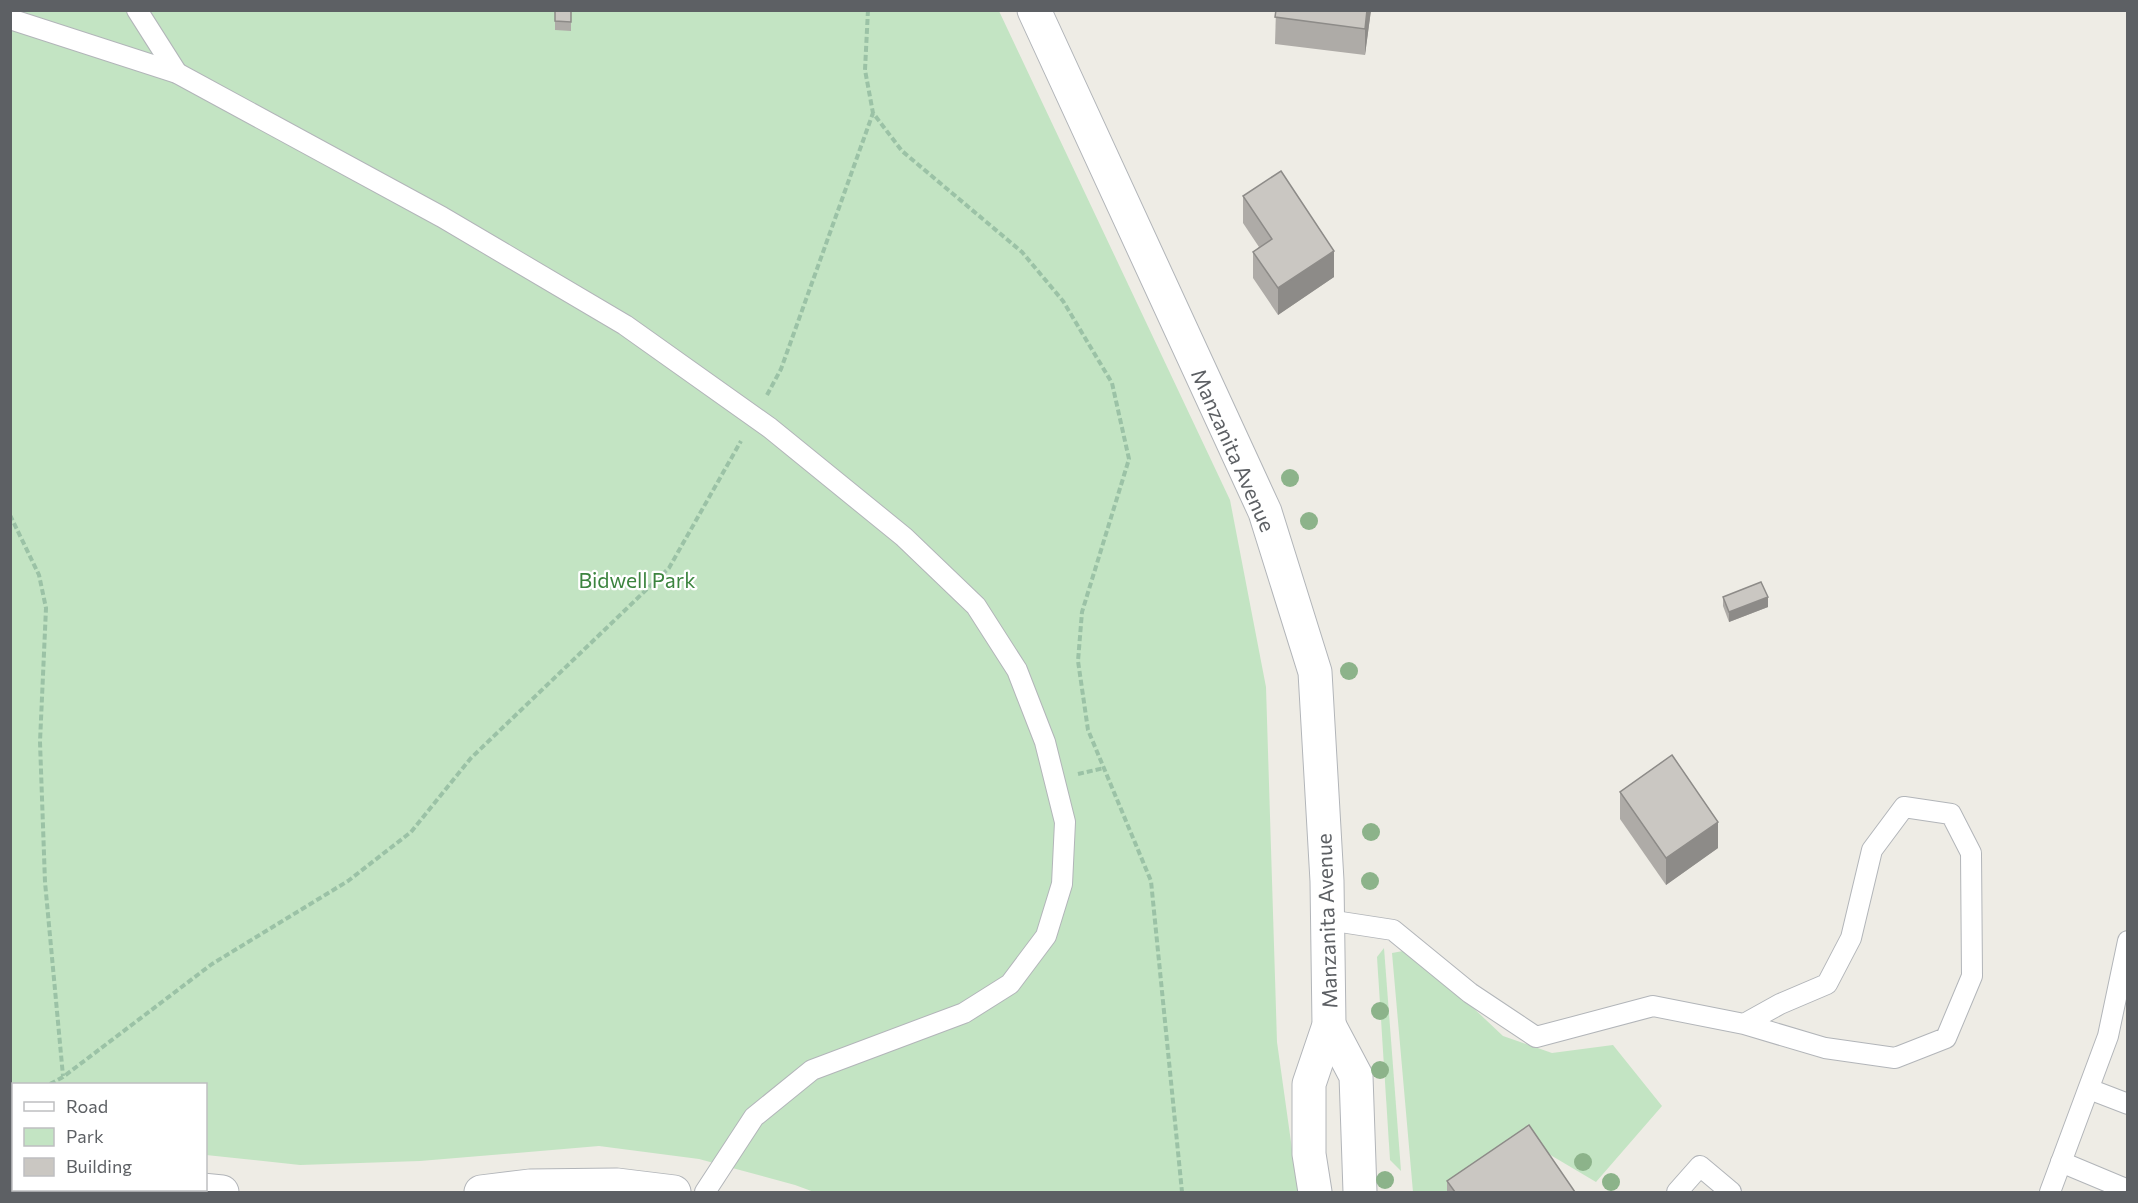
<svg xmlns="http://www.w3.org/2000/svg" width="2138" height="1203" font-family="Commissioner,sans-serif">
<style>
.green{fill:#c3e4c3}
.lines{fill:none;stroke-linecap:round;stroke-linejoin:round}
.service-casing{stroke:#b2b5b9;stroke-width:22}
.minor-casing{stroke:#b2b5b9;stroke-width:35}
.tertiary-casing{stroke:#b2b5b9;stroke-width:35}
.path{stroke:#9bc2a6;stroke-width:4;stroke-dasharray:6 3;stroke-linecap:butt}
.service{stroke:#fff;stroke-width:20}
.minor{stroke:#fff;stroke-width:33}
.tertiary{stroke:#fff;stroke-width:33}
.tree{fill:#8cb38a}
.wall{fill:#aeaba7}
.shaded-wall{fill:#8d8b88}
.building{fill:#cac7c2;stroke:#8d8b88;stroke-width:1.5}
.labels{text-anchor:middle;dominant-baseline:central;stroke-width:4.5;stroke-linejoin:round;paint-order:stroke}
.street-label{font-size:21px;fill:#5d6064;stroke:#fff}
.park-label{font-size:21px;fill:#3c843f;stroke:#fff}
</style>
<rect width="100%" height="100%" fill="#eeece5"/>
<g class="green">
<polygon points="10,11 999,11 1230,500 1266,687 1277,1042 1298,1192 814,1192 795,1185 699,1159 599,1146 420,1161 300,1165 206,1155 206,1084 14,1084 13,1126 11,1126"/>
<polygon points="1384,948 1401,1171 1390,1160 1377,957"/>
<polygon points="1403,951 1433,970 1503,1036 1552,1053 1613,1045 1662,1106 1596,1182 1542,1150 1457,1192 1413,1192 1392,953"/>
</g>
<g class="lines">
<defs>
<g id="service">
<polyline points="137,10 177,73"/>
<polyline points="10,19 177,73 442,217 625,325 770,428 904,537 976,606 1017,670 1045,742 1065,822 1062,884 1046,936 1010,984 964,1013 812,1070 754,1117 705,1192"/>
<polyline points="1328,920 1393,930 1470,993 1536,1037 1653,1006 1744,1024 1825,1048 1895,1058 1946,1038 1972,976 1971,853 1951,814 1904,807 1872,850 1851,938 1827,984 1780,1004 1744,1024"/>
<polyline points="2089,1089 2128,1104"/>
<polyline points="2061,1162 2128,1190"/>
<polyline points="175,1192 176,1190"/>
<polyline points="1677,1192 1700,1166 1731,1192"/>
<polyline points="2050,1192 2108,1036 2128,941"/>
</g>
<g id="minor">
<polyline points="10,1167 14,1168"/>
<polyline points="202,1190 222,1192"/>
<polyline points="481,1192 530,1186 617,1185 674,1192"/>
</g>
<g id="tertiary">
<polyline points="1034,10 1265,512 1315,672 1327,881 1329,1025 1309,1084 1309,1154 1315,1192"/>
<polyline points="1329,1025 1356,1076 1360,1192"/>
</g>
</defs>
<use href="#service" class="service-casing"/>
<use href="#minor" class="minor-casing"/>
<use href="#tertiary" class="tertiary-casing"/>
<g class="path">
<polyline points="868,10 865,70 873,113 902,151 1022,252 1063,301 1112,383 1129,459 1082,612 1078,661 1088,730 1151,881 1182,1192"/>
<polyline points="767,395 781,369 873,113"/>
<polyline points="10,515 39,575 46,608 40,742 45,882 63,1076"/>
<polyline points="1078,774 1104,768"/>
<polyline points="50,1084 63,1077 212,964 348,881 411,832 471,758 669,568 741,441"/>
<polyline points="10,1106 14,1104"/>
</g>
<use href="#service" class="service"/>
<use href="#minor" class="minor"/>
<use href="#tertiary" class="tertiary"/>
</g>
<g class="tree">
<circle cx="1290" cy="478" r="9"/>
<circle cx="1309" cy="521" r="9"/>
<circle cx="1349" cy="671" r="9"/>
<circle cx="1371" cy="832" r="9"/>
<circle cx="1370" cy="881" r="9"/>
<circle cx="1380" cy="1011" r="9"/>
<circle cx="1380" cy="1070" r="9"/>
<circle cx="1583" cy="1162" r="9"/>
<circle cx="1385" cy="1180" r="9"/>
<circle cx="1611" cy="1182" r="9"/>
</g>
<g class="wall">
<polygon points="571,10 571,31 555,30 555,21"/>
<polygon points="1276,10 1371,10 1365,55 1275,44"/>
<polygon points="1243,196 1334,277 1278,315 1253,278 1253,252 1259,247 1243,223"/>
<polygon points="1723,597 1768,607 1729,622 1723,606"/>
<polygon points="1620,792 1718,848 1666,885 1620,819"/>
<polygon points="1447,1181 1575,1192 1447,1192"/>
</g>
<g class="shaded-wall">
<polygon points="1367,10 1371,10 1365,55 1365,29"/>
<polygon points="1334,251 1334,277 1278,315 1278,288"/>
<polygon points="1768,597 1768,607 1729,622 1729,612"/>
<polygon points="1718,822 1718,848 1666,885 1666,858"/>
</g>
<g class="building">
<polygon points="555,10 571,10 571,22 555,21"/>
<polygon points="1276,10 1367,10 1365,29 1275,17"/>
<polygon points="1281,171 1334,251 1278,288 1253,252 1272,239 1243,196"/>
<polygon points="1761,582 1768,597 1729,612 1723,597"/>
<polygon points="1672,755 1718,822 1666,858 1620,792"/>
<polygon points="1529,1125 1575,1192 1455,1192 1447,1181"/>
</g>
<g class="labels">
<g class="street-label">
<text transform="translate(1234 450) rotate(66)">Manzanita Avenue</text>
<text transform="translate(1326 921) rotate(-92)">Manzanita Avenue</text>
</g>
<g class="park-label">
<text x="637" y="579">Bidwell Park</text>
</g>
</g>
<rect width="2138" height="1203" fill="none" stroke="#5d6064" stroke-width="24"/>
<rect x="12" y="1083" width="195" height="108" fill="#ffffff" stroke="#bebfc1" stroke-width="1.5"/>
<rect x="24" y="1102" width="30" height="9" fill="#ffffff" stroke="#bebfc1" stroke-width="1.5"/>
<text x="66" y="1113" font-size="18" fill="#5d6064">Road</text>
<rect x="24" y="1128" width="30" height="18" fill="#c3e4c3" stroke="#bebfc1" stroke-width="1.5"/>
<text x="66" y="1143" font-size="18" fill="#5d6064">Park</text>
<rect x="24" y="1158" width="30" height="18" fill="#cac7c2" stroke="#bebfc1" stroke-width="1.5"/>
<text x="66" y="1173" font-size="18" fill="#5d6064">Building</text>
</svg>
